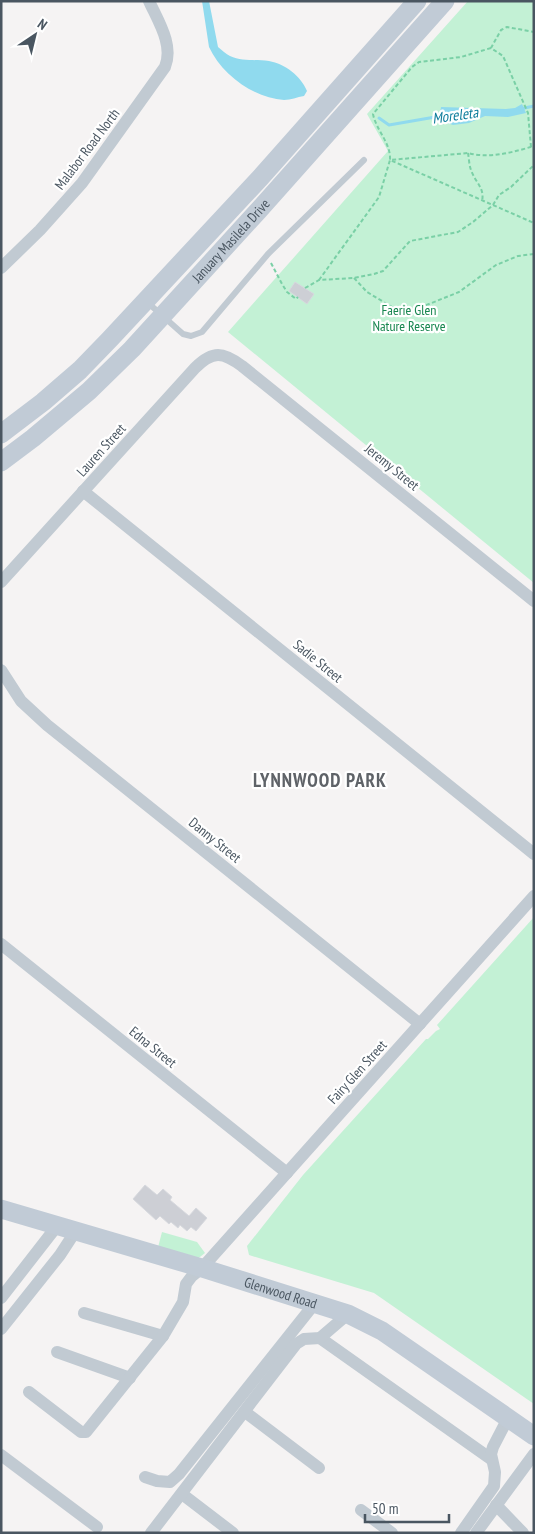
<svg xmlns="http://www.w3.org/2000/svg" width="535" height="1534" font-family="'PT Sans Narrow',sans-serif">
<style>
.green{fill:#c3f1d5}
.water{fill:#90daee}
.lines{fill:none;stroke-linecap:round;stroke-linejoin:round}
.stream{stroke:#90daee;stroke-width:3}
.building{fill:#cdcfd5;stroke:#d7d9de}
.path{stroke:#7ad0a6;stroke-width:2;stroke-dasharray:4 2.5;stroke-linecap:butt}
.lane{stroke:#c1cad2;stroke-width:6}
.street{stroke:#c1cad2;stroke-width:12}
.secondary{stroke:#c1cbd6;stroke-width:19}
.labels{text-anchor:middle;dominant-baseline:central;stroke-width:4.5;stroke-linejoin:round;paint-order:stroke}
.street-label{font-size:14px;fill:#4a5661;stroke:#fff}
.park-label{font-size:14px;fill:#17864f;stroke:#fff}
.water-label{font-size:15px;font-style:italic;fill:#0c7c9b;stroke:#fff}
.district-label{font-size:19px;font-weight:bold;letter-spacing:1px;fill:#5f6368;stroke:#fff}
</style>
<rect width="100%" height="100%" fill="#f5f3f3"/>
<g class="green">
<polygon points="468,1 534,1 534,583 228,332 388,151 367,114"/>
<polygon points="534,917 534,1404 374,1293 249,1255 247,1246 303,1175 426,1039 428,1039 436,1031 440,1029 437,1025"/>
<polygon points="162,1232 197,1242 205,1253 196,1260 156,1255"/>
</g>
<g class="water">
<path d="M 202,1 L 209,1 L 218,47 C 222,50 226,54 230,56 C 242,62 256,59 269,61 C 285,64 301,76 307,91 L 304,96 C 297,97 291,100 284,100 C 254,98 222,75 209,47 Z"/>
<polygon points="522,104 526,113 508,117 485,116 469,123 453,125 439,120 441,107 506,109 515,108"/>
</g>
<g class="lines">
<g class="stream">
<polyline points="520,109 534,106"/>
<polyline points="379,118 389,125 441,116"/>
</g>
</g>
<g class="building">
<polygon points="295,282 314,294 307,304 289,291"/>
<polygon points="145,1185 157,1195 163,1189 172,1197 170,1200 189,1216 196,1208 207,1218 196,1231 191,1227 187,1231 180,1225 178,1228 171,1222 169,1224 160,1216 156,1220 133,1199"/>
</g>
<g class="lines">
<g class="path">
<path d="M 491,48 L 461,57 L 419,62 L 412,67 L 373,114 C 376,130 391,143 390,160 L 468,153 C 489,159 514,152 534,146"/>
<polyline points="531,147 528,113 503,56 491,48 501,30 507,27 534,32"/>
<path d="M 468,153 C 469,158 469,165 471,170 C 475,182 485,188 482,201"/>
<polyline points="271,263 282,284 287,292 296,299 298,297"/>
<polyline points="354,278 367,292 397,310 409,312 459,292 496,265 518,256 534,254"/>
<polyline points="319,280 379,197 390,160 534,223"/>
<polyline points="305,288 319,280 354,278 374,274 383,271 410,241 458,232 473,222 493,205 499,195 511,187 534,165"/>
</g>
<polyline class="lane" points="147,302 183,334 191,336 202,332 268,254 364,160"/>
<g class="street">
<path d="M 1,268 L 40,230 L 82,183 L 165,67 C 174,45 158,21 149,1"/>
<polyline points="83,491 534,854"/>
<path d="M 1,582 L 195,368 C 213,350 223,352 242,366 L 534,601"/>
<polyline points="1,670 21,701 47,725 420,1024"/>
<polyline points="1,944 287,1173"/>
<polyline points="1,1298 57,1226"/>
<polyline points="84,1313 163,1336"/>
<polyline points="1,1329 60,1255 75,1232"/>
<polyline points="320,1338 491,1459"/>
<polyline points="57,1352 130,1378"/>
<polyline points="29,1392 81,1432 86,1432 163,1336 183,1302 186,1284 192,1276 202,1268 534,896"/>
<polyline points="245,1412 319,1468"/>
<polyline points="1,1455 97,1527"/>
<polyline points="145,1477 157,1481 170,1482 179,1474 315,1303"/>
<polyline points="182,1494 233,1533"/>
<polyline points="496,1505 523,1533"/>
<polyline points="361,1510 392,1533"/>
<polyline points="151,1533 296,1344 304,1339 320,1338 348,1314"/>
<polyline points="461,1533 494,1486 495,1472 491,1454 493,1447 508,1418"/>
<polyline points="476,1533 534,1454"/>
</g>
<g class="secondary">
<polyline points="1,434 43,402 80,370 110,339 261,177 417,1"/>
<path id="s1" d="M 1,462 L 33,438 L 89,391 L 132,349 L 258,211 L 445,1"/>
<path id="s2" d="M 1,1209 L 202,1268 L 348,1314 L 382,1331 L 534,1436"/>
</g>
</g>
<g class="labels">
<g class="street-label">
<text transform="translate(87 149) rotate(-53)">Malabor Road North</text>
<text stroke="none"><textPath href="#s1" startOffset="320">January Masilela Drive</textPath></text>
<text transform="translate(101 450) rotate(-48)">Lauren Street</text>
<text transform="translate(392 467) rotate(39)">Jeremy Street</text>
<text transform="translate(318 661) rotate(39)">Sadie Street</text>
<text transform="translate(215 840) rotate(39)">Danny Street</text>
<text transform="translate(153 1047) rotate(39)">Edna Street</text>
<text transform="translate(357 1072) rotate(-48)">Fairy Glen Street</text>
<text stroke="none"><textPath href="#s2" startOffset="292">Glenwood Road</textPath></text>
</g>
<g class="park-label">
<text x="409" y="310">Faerie Glen<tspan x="409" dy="16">Nature Reserve</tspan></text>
</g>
<g class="water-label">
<text transform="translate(455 115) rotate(-8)">Moreleta</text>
</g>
<g class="district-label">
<text x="320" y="780">LYNNWOOD PARK</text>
</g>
</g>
<rect width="535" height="1534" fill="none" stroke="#4a5661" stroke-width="5"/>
<g transform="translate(35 35) rotate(35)" stroke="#ffffff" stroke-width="4" paint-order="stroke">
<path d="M0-4L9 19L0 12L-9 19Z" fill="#4a5661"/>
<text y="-8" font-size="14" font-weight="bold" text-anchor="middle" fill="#4a5661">N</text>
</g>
<path d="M365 1514v8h84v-8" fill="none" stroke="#4a5661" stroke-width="2.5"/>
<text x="372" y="1514" font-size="15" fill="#4a5661" stroke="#ffffff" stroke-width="4" paint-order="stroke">50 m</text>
</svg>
